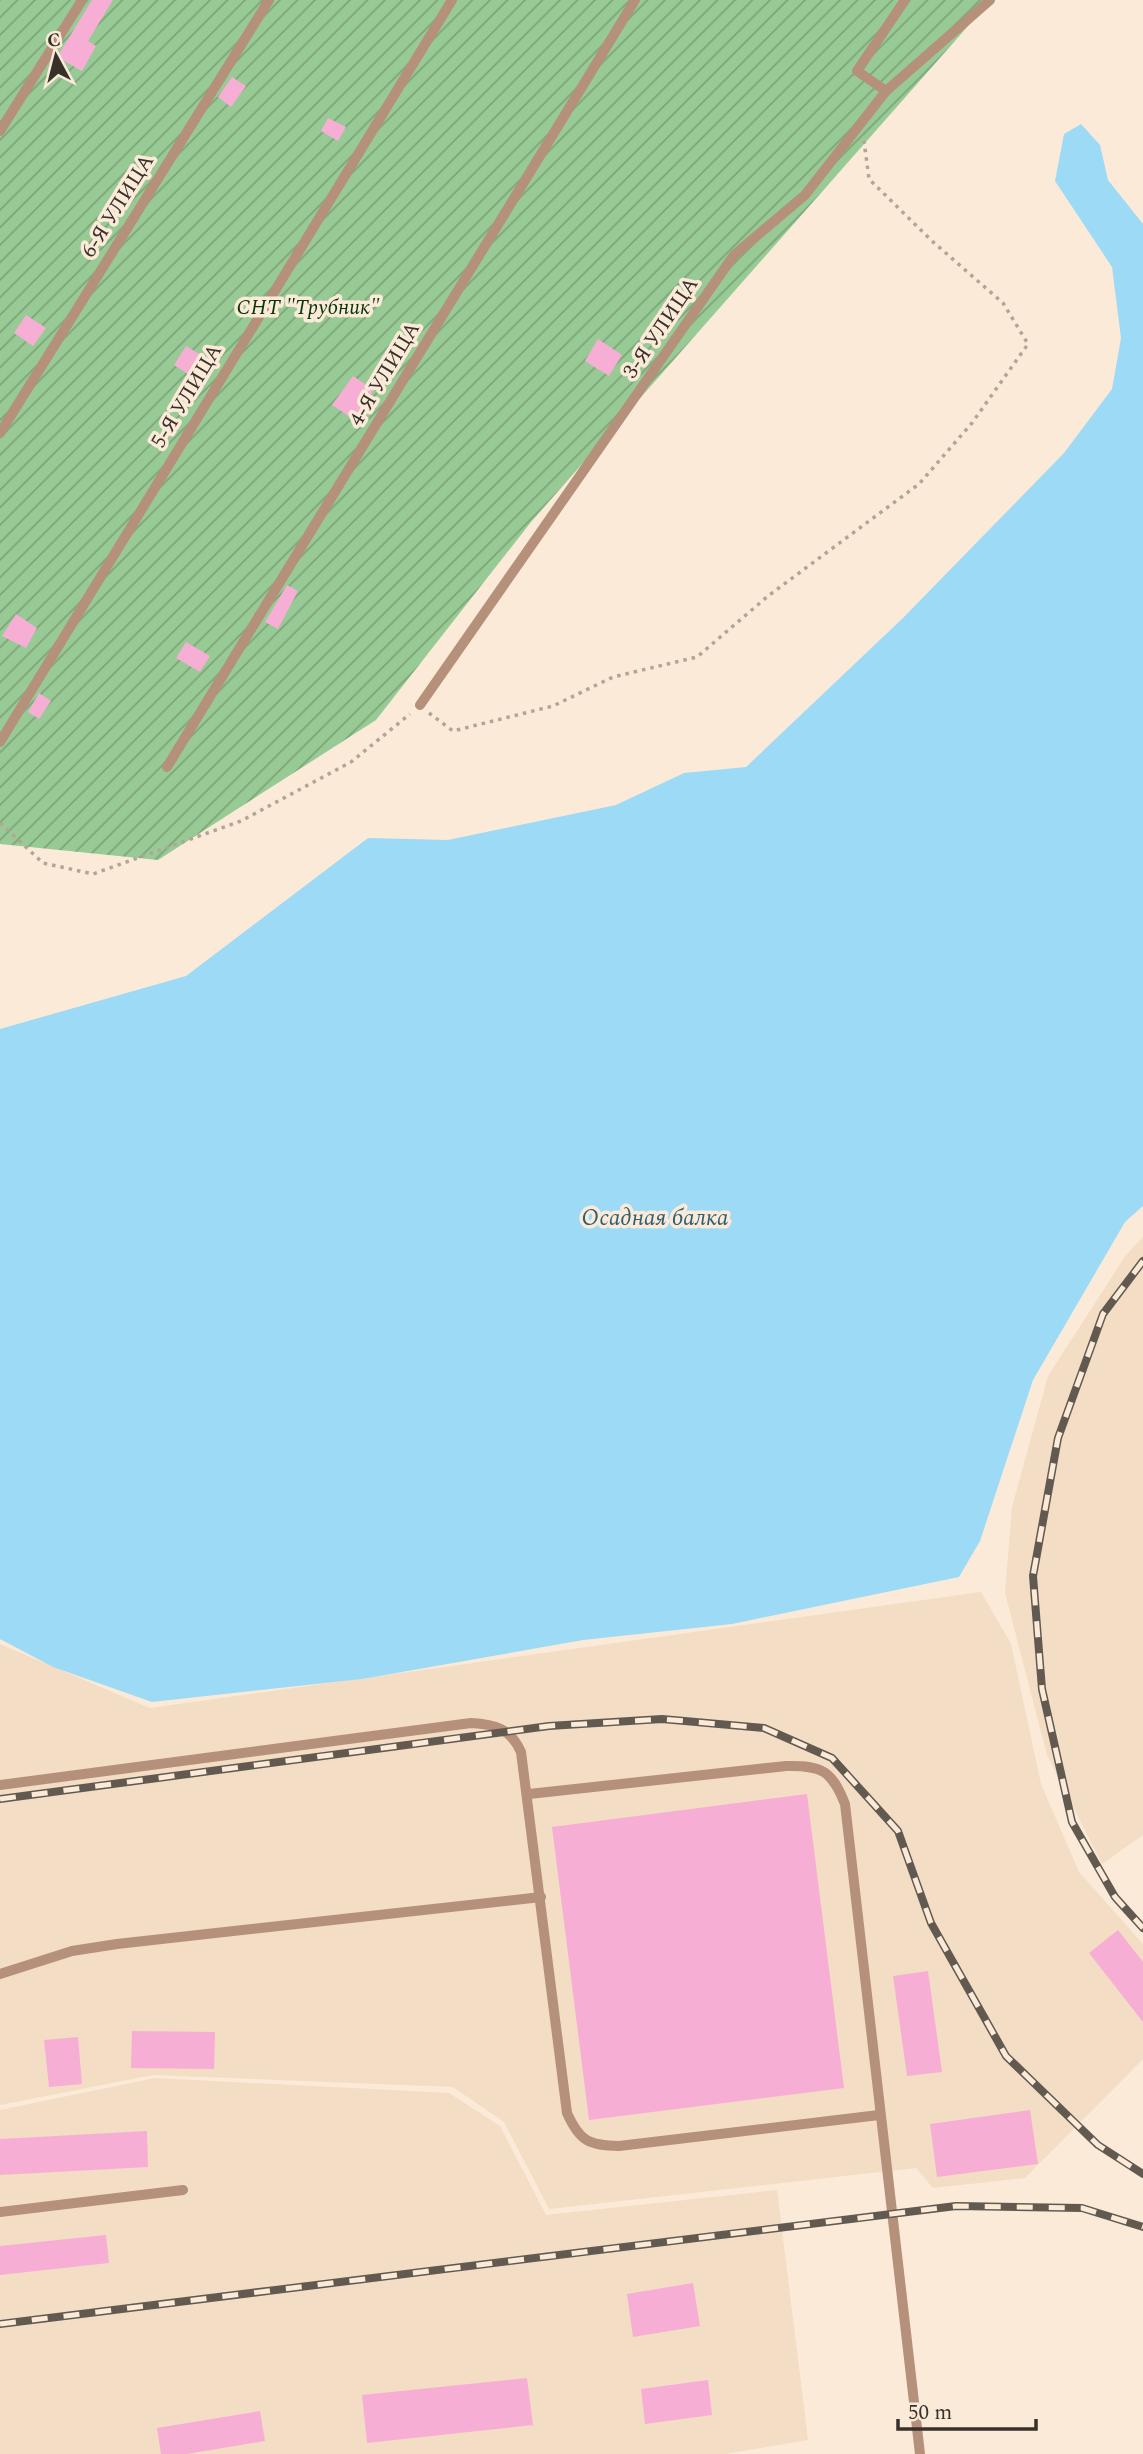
<svg xmlns="http://www.w3.org/2000/svg" width="1143" height="2454" font-family="Spectral,serif">
<style>
.built{fill:#f3ddc5}
.garden{fill:url(#garden-furrows)}
.water{fill:#9ddaf6}
.building{fill:#f7aed5}
.lines{fill:none;stroke-linecap:round;stroke-linejoin:round}
.path{stroke:#b2a597;stroke-width:3.5;stroke-dasharray:3.5 5;stroke-linecap:butt}
.lane{stroke:#b5907a;stroke-width:10}
.rail-casing{stroke:#625a50;stroke-width:8}
.rail{stroke:#fbead8;stroke-width:5;stroke-dasharray:16;stroke-linecap:butt}
.labels{text-anchor:middle;dominant-baseline:central;stroke-width:7;stroke-linejoin:round;paint-order:stroke}
.street-label{font-size:21px;fill:#37312a;stroke:#fbead8}
.park-label{font-size:21px;font-style:italic;fill:#053707;stroke:#fbead8}
.water-label{font-size:23px;font-style:italic;fill:#2f5e72;stroke:#fbead8}
</style>
<defs>
<pattern id="garden-furrows" width="10" height="10" patternUnits="userSpaceOnUse" patternTransform="scale(1.75)"><rect width="10" height="10" fill="#98ca95"/><path d="M-1 1l2-2M0 10L10 0M9 11l2-2" fill="none" stroke="#7da57a"/></pattern>
</defs>
<rect width="100%" height="100%" fill="#fbead8"/>
<g class="built">
<polygon points="1143,1237 1143,1835 1102,1864 1047,1755 1005,1593 1012,1507 1048,1376 1126,1255"/>
<polygon points="981,1592 1011,1644 1041,1784 1079,1872 1143,1944 1143,2059 1025,2178 933,2188 916,2168 549,2209 504,2122 453,2087 153,2075 0,2105 0,1644 150,1708"/>
<polygon points="155,2078 449,2093 500,2126 546,2215 777,2190 808,2440 726,2454 0,2454 0,2110"/>
</g>
<polygon class="garden" points="0,0 991,0 531,522 376,720 158,860 0,844"/>
<polygon class="water" points="1081,124 1100,145 1108,180 1143,224 1143,1206 1125,1222 1033,1380 980,1541 959,1577 732,1624 583,1640 362,1679 152,1702 53,1667 0,1639 0,1029 186,976 368,838 448,840 616,805 684,773 746,767 903,618 1064,453 1112,389 1121,338 1112,267 1055,181 1064,134"/>
<g class="building">
<polygon points="92,0 113,0 88,41 96,46 82,71 57,57"/>
<polygon points="232,77 246,86 231,107 218,97"/>
<polygon points="328,118 346,127 338,141 321,131"/>
<polygon points="26,315 46,328 33,346 14,333"/>
<polygon points="598,339 622,355 609,376 585,361"/>
<polygon points="186,346 206,358 194,378 174,365"/>
<polygon points="353,376 374,390 353,419 332,405"/>
<polygon points="287,585 298,591 278,629 265,622"/>
<polygon points="16,614 37,628 26,648 2,636"/>
<polygon points="186,642 210,656 200,672 176,658"/>
<polygon points="39,693 51,701 39,719 28,712"/>
<polygon points="807,1794 844,2088 589,2120 552,1827"/>
<polygon points="1118,1930 1143,1962 1143,2022 1089,1953"/>
<polygon points="928,1971 942,2072 907,2076 893,1976"/>
<polygon points="132,2031 215,2032 214,2069 131,2068"/>
<polygon points="78,2037 82,2084 49,2087 44,2040"/>
<polygon points="1030,2110 1038,2164 937,2177 930,2124"/>
<polygon points="147,2131 148,2167 0,2175 0,2139"/>
<polygon points="106,2235 109,2263 0,2275 0,2246"/>
<polygon points="693,2283 700,2326 633,2337 627,2294"/>
<polygon points="527,2378 533,2425 367,2443 362,2395"/>
<polygon points="708,2380 712,2415 645,2424 641,2389"/>
<polygon points="260,2411 265,2441 187,2454 161,2454 157,2428"/>
</g>
<g class="lines">
<g class="path">
<polyline points="429,713 453,731 553,706 613,677 697,657 768,596 919,484 972,423 1028,344 1003,303 932,241 869,179 864,141"/>
<polyline points="0,823 43,863 93,874 241,821 351,762 410,714"/>
</g>
<g class="lane">
<polyline points="886,91 857,71 905,0"/>
<polyline points="0,131 82,0"/>
<polyline points="0,433 269,0"/>
<polyline points="420,705 734,255 805,195 886,91 990,0"/>
<polyline points="0,742 452,0"/>
<polyline points="167,767 635,0"/>
<path d="M 0,1785 L 471,1723 C 495,1724 511,1729 521,1752 L 567,2113 C 580,2142 589,2145 619,2146 L 879,2115"/>
<path d="M 529,1794 L 786,1766 C 822,1765 832,1771 845,1804 L 920,2454"/>
<polyline points="0,1974 72,1951 117,1944 541,1897"/>
<polyline points="0,2212 183,2190"/>
</g>
<defs>
<g id="rail">
<polyline points="1143,1261 1103,1314 1058,1438 1033,1576 1042,1689 1072,1822 1115,1897 1143,1928"/>
<polyline points="0,1799 549,1726 662,1719 764,1728 832,1758 898,1831 931,1923 1006,2056 1098,2145 1143,2174"/>
<polyline points="0,2324 956,2206 1082,2208 1143,2227"/>
</g>
</defs>
<use href="#rail" class="rail-casing"/>
<use href="#rail" class="rail"/>
</g>
<g class="labels">
<g class="street-label">
<text transform="translate(118 206) rotate(-58)">6-Я УЛИЦА</text>
<text transform="translate(661 328) rotate(-56)">3-Я УЛИЦА</text>
<text transform="translate(385 374) rotate(-59)">4-Я УЛИЦА</text>
<text transform="translate(187 396) rotate(-59)">5-Я УЛИЦА</text>
</g>
<g class="park-label">
<text x="308" y="308">СНТ "Трубник"</text>
</g>
<g class="water-label">
<text x="655" y="1218">Осадная балка</text>
</g>
</g>
<g transform="translate(56 56) rotate(353)" stroke="#fbead8" stroke-width="5" paint-order="stroke">
<path d="M0-5L12 26L0 18L-12 26Z" fill="#37312a"/>
<text y="-10" font-size="19" font-weight="bold" text-anchor="middle" fill="#37312a">С</text>
</g>
<path d="M898 2419v10h138v-10" fill="none" stroke="#37312a" stroke-width="3.5"/>
<text x="908" y="2419" font-size="21" fill="#37312a" stroke="#fbead8" stroke-width="5" paint-order="stroke">50 m</text>
</svg>
